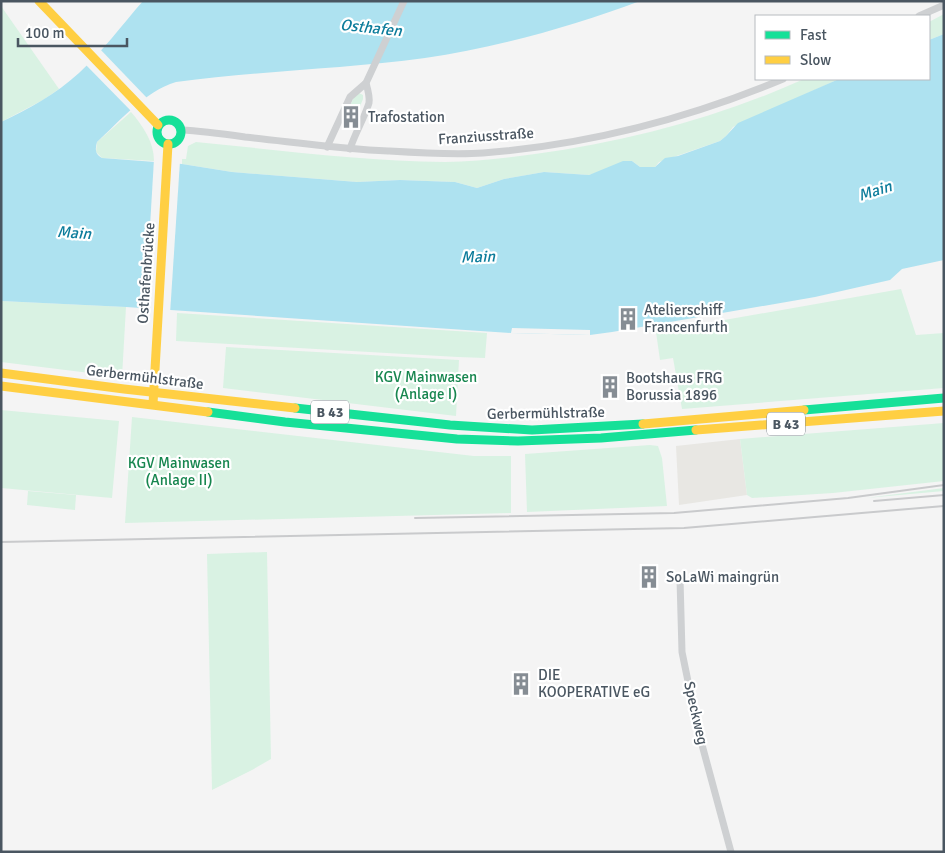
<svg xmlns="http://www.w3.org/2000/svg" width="945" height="853" font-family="Signika,sans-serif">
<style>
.commercial{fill:#e8e7e3}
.green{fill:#d9f2e3}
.water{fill:#aee2f0}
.pier{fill:#f4f4f4}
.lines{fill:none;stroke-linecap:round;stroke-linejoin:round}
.street{stroke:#ced0d2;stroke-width:7}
.fast{stroke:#16e098;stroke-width:9}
.slow{stroke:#ffcf43;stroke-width:9}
.rail{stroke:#c9cacc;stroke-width:2}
.labels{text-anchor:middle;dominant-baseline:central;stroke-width:4.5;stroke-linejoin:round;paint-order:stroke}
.shield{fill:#fff;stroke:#808990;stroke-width:1}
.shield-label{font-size:14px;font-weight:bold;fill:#4a5661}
.poi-label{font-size:15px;fill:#4a5661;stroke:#fff;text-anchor:start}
.street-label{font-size:15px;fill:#4a5661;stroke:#fff}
.park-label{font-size:15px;fill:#17864f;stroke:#fff}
.water-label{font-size:16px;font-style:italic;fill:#0c7c9b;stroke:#fff}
</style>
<rect width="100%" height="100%" fill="#f4f4f4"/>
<polygon class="commercial" points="740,439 747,495 679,505 676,446"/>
<g class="green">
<polygon points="1,6 59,89 43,100 1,122"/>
<polygon points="944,14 944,34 929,40 929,22"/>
<path d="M 804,79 L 839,79 L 733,127 L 726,136 L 720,141 L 659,162 L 655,167 L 640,167 L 632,161 L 589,175 L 544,172 L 504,179 L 477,188 L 455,182 L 400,180 L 357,182 L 232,172 L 182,164 L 182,159 L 186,159 L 188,146 L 196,142 C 279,150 362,161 445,162 C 475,162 506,158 535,154 C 627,142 720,117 804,79 Z"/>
<polygon points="359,93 363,95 363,99 357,114 348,110 355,95"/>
<path d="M 131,112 C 143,126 154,142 154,161 L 102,158 L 96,152 L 97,142 Z"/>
<polygon points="901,289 916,335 944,333 944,388 682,409 673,358 660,360 656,332"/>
<polygon points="1,301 126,307 122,377 1,362"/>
<polygon points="177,313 487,333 485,358 458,357 176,341"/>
<polygon points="226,347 459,360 456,416 223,388"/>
<polygon points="1,410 119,421 112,498 1,488"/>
<polygon points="132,417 474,456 511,456 511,513 125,523"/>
<polygon points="944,423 944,481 833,493 752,498 747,495 740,439"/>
<polygon points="650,445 658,446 662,458 667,506 527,512 525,454"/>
<polygon points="944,488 944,491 866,498"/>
<polygon points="28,491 76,495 75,510 27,505"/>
<polygon points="267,552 271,759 252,770 212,790 207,554"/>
</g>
<path class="water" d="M 143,1 L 640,1 C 574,26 495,48 425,58 C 342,69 259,71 176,82 C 144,92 121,120 97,142 C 95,149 95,154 102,158 L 182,164 L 232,172 L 357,182 L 400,180 L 455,182 L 477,188 L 504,179 L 544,172 L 589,175 L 623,161 L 632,161 L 640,167 L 655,167 L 665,158 L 678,156 L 720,141 L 726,136 L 738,123 L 839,79 L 929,79 L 929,40 L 944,34 L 944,260 L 902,269 L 890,280 L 815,297 L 612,332 L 590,335 L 511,333 L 126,307 L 1,301 L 1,122 C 29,109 56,94 79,73 C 102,52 122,25 143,1 Z"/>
<g class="pier">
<polygon points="99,48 148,99 133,113 85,64"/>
<polygon points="154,159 180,161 170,314 145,311"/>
<polygon points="512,328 590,330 590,335 511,333"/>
</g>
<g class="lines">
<g class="street">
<polyline points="919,16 944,5"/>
<path d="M 181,130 C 203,131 224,134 245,137 C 293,142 340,149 388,151 C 420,153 451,155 483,153 C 587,145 687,119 783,79"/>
<polyline points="327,147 350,97 366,83 404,1"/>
<path d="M 350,149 C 355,133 364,119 369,103 C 370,97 368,90 366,83"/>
<polyline points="680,579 682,652 698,730 731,852"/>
</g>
<g class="fast">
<circle cx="169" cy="132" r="12"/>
<polyline points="295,408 450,425 532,430 643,424"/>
<polyline points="804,410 944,398"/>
<polyline points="208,412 285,422 457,439 518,441 601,438 696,430"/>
</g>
<g class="slow">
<polyline points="39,1 158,125"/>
<polyline points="1,373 124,389 295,408"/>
<polyline points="1,386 208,412"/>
<polyline points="153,404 168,144"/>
<polyline points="643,424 804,410"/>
<polyline points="696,430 944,411"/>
</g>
<g class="rail">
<polyline points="874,501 944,495"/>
<polyline points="415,518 674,513 848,498 944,485"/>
<polyline points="1,542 684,528 944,506"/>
</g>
</g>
<defs>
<symbol id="building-bare" viewBox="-9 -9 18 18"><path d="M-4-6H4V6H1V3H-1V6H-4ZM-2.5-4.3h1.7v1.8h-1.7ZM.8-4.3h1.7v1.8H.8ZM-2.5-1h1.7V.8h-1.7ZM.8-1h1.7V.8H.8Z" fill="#868d94" stroke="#fff" stroke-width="2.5" paint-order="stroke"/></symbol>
</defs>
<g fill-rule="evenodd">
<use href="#building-bare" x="335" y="101" width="32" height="32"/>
<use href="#building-bare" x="612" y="303" width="32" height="32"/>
<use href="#building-bare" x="594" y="371" width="32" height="32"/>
<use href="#building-bare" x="633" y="561" width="32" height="32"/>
<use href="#building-bare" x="505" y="668" width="32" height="32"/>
</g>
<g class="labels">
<g class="shield">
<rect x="311" y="400.5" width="38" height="23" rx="4"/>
<rect x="767" y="412.5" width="38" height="23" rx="4"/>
</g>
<g class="shield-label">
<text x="330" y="412">B 43</text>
<text x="786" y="424">B 43</text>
</g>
<g class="poi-label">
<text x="368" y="117">Trafostation</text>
<text x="644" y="310">Atelierschiff<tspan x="644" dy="17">Francenfurth</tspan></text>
<text x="626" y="378">Bootshaus FRG<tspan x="626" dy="17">Borussia 1896</tspan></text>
<text x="666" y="577">SoLaWi maingrün</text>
<text x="538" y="675">DIE<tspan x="538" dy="17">KOOPERATIVE eG</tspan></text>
</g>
<g class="street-label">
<text transform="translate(486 136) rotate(-4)">Franziusstraße</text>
<text transform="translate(146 273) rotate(-86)">Osthafenbrücke</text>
<text transform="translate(145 377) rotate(7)">Gerbermühlstraße</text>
<text transform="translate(546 413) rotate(-1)">Gerbermühlstraße</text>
<text transform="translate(696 713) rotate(77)">Speckweg</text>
</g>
<g class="park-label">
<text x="426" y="377">KGV Mainwasen<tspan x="426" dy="17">(Anlage I)</tspan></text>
<text x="179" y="463">KGV Mainwasen<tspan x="179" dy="17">(Anlage II)</tspan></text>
</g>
<g class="water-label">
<text transform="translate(371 28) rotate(6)">Osthafen</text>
<text transform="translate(875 191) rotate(-18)">Main</text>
<text transform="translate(74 233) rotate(4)">Main</text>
<text transform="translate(478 257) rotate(-2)">Main</text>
</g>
</g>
<rect width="945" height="853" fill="none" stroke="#4a5661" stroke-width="5"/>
<rect x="755" y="15" width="175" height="65" fill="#ffffff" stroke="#b7bbc0"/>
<rect x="765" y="31" width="25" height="8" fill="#16e098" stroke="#b7bbc0"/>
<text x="800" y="40" font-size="15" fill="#4a5661">Fast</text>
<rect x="765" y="56" width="25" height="8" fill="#ffcf43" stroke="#b7bbc0"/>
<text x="800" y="65" font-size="15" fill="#4a5661">Slow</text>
<path d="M18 38v8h109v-8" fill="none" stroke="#4a5661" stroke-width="2.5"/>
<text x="25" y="38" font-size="15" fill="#4a5661" stroke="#ffffff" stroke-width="4" paint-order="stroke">100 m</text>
</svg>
